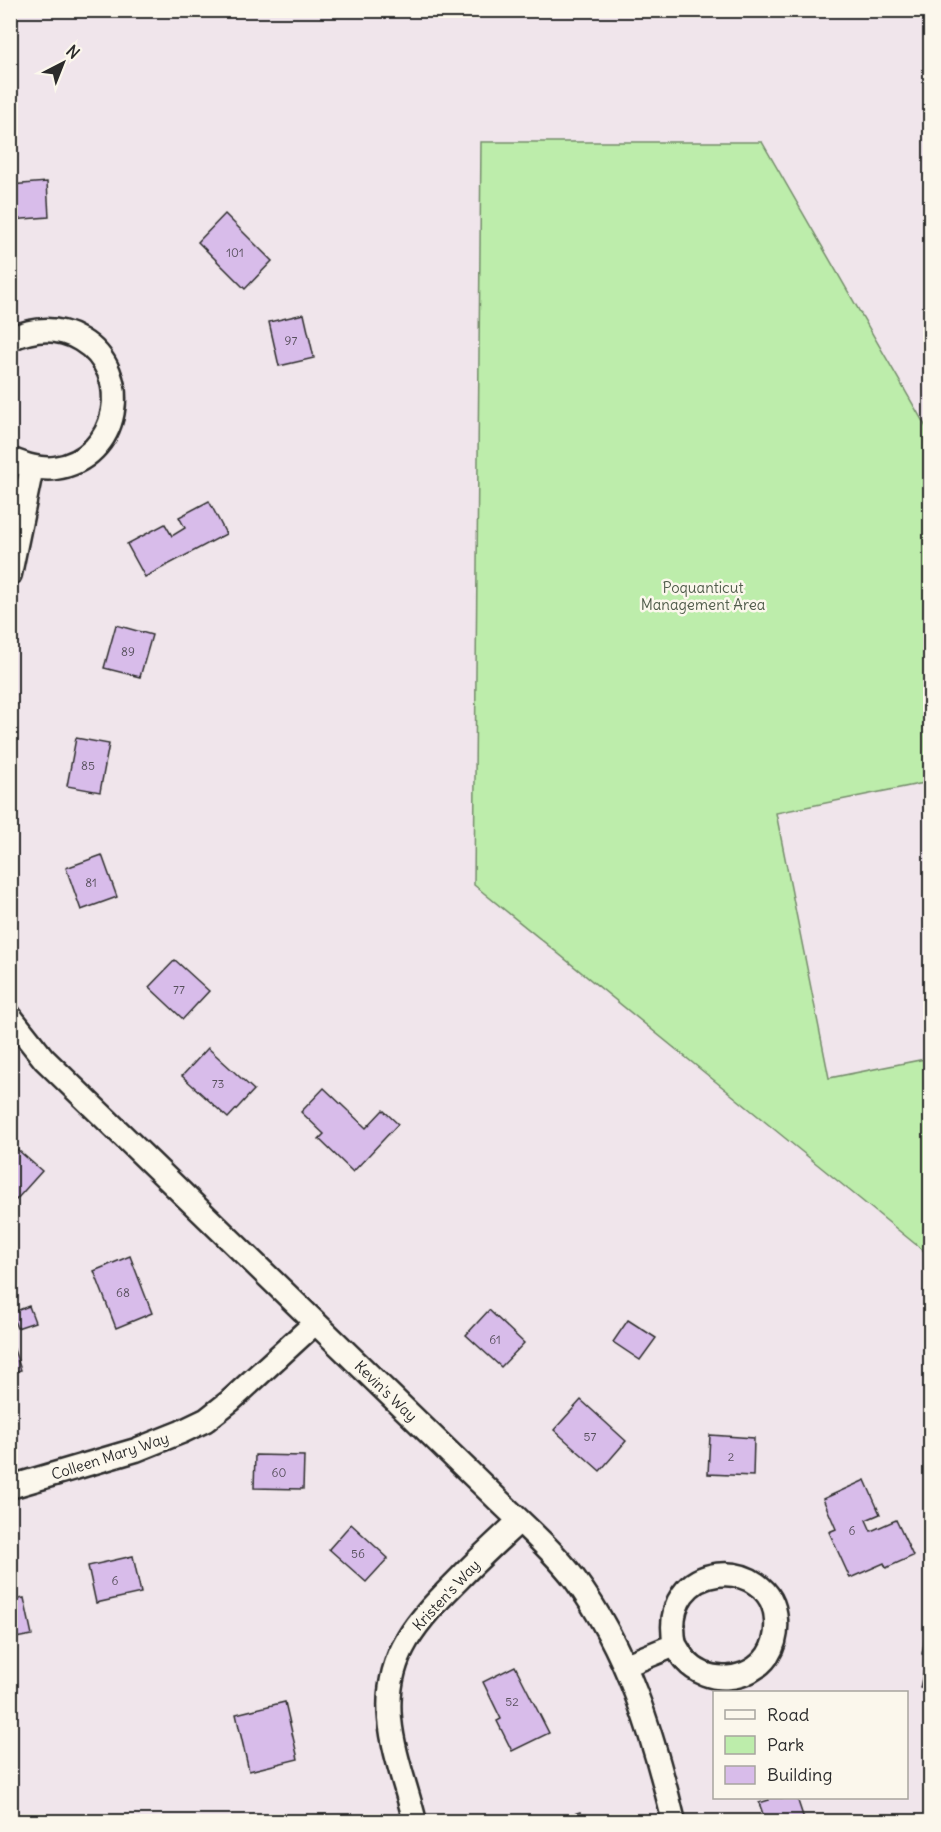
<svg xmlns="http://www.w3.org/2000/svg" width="941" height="1832" font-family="Delius,sans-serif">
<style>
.green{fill:#bdedab;stroke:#748c6b;stroke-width:1.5}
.building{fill:#d8bcea;stroke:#2b2b2b;stroke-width:1.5}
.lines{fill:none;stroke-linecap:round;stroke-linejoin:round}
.minor-casing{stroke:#2b2b2b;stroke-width:27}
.minor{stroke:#fbf7ec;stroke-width:22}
.labels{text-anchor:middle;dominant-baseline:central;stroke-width:5;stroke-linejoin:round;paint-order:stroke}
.number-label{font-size:12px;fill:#564f5b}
.park-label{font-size:15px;fill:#505c4b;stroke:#fbf7ec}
.street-label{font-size:15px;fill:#2b2b2b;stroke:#fbf7ec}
</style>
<rect width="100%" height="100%" fill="#f0e5eb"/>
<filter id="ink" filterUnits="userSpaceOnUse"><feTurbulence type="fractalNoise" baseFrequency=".0167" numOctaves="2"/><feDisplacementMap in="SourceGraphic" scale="12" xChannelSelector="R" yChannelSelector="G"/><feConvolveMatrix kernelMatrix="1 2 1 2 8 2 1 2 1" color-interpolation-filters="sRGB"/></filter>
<g filter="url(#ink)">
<polygon class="green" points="481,142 762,142 930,434 930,770 924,783 776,813 829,1078 930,1058 930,1256 474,885"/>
<g class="building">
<polygon points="47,182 49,217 10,220 10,185"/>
<polygon points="225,214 272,261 245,289 198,242"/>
<polygon points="304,314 314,358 279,366 269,322"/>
<polygon points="209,501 226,534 145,577 127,544 165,524 172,536 185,528 179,517"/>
<polygon points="116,625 152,635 140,677 104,668"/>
<polygon points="76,738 109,744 100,792 67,786"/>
<polygon points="102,855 117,897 81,910 66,868"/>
<polygon points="175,960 209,991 183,1019 149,987"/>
<polygon points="208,1048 254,1090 228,1118 182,1076"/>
<polygon points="324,1088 366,1128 383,1110 398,1124 353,1172 319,1139 324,1134 301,1112"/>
<polygon points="10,1143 42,1171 16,1200 10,1195"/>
<polygon points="130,1256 152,1313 116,1328 94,1271"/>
<polygon points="29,1306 35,1322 17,1328 11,1313"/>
<polygon points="489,1310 524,1343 501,1367 466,1335"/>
<polygon points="628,1320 656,1338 640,1360 613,1342"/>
<polygon points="10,1338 21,1370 10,1373"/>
<polygon points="581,1400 626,1441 600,1471 554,1430"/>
<polygon points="710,1435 754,1438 753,1476 708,1474"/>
<polygon points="255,1455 304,1456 303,1489 254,1488"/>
<polygon points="865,1480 880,1514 866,1520 871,1531 896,1520 913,1556 886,1568 884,1563 850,1578 829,1532 836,1529 823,1499"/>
<polygon points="351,1524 388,1558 366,1582 329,1549"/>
<polygon points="133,1556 141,1593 96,1603 88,1566"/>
<polygon points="24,1598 32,1635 10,1639 10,1601"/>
<polygon points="930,1614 930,1690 920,1688 927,1655 922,1654"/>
<polygon points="515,1666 549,1733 512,1751 497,1721 501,1719 483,1682"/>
<polygon points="285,1702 298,1759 249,1771 236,1714"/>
<polygon points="768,1798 797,1798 805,1822 766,1822 759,1803 769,1800"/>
<polygon points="580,1812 583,1822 549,1822"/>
</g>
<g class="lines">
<defs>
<g id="minor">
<path d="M 10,339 C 34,328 58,326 81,340 C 135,372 120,459 55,468 C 39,470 25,465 10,459"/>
<polyline points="10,574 32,467"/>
<path d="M 10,1016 L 44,1059 L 491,1493 C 519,1521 550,1547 574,1578 C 628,1651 653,1735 674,1822"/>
<polyline points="10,1487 136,1450 181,1432 206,1420 230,1401 315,1323"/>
<path d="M 626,1665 L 675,1645 C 657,1556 773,1555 776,1620 C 777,1633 775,1644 768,1655 C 749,1682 708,1686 685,1660 C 681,1656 679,1650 675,1645"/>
<path d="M 415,1822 C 407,1788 393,1754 390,1719 C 384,1655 418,1620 460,1578 C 479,1558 499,1540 519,1521"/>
</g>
</defs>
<use href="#minor" class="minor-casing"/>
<use href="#minor" class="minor"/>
</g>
</g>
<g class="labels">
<g class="number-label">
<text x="235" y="252">101</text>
<text x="291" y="340">97</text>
<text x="128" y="651">89</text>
<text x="88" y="765">85</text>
<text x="91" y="882">81</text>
<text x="179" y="989">77</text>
<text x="218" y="1083">73</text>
<text x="123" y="1292">68</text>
<text x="495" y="1339">61</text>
<text x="590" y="1436">57</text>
<text x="731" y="1456">2</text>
<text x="279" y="1472">60</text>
<text x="852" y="1530">6</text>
<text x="358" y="1553">56</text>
<text x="115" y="1580">6</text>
<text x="512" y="1701">52</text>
</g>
<g class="park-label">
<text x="703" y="587">Poquanticut<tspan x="703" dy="17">Management Area</tspan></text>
</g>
<g class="street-label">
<text transform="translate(386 1391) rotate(44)">Kevin's Way</text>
<text transform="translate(110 1456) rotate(-18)">Colleen Mary Way</text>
<text transform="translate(446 1595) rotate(-47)">Kristen's Way</text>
</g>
</g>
<rect width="941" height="1832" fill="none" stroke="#fbf7ec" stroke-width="36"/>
<rect x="18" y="18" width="905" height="1796" fill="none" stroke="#2b2b2b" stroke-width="2" filter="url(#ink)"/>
<rect x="713" y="1691" width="195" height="108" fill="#fbf7ec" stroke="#a8a59f" stroke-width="1.5"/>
<rect x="725" y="1710" width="30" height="9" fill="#fbf7ec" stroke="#a8a59f" stroke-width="1.5"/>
<text x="767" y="1721" font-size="18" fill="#2b2b2b">Road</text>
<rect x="725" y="1736" width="30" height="18" fill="#bdedab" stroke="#a8a59f" stroke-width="1.5"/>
<text x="767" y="1751" font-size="18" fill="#2b2b2b">Park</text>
<rect x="725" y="1766" width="30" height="18" fill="#d8bcea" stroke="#a8a59f" stroke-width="1.5"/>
<text x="767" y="1781" font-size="18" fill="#2b2b2b">Building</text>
<g transform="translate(63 63) rotate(42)" stroke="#fbf7ec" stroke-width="4.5" paint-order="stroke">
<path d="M0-4.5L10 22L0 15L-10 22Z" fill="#2b2b2b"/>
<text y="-9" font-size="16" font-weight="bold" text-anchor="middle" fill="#2b2b2b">N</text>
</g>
</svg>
